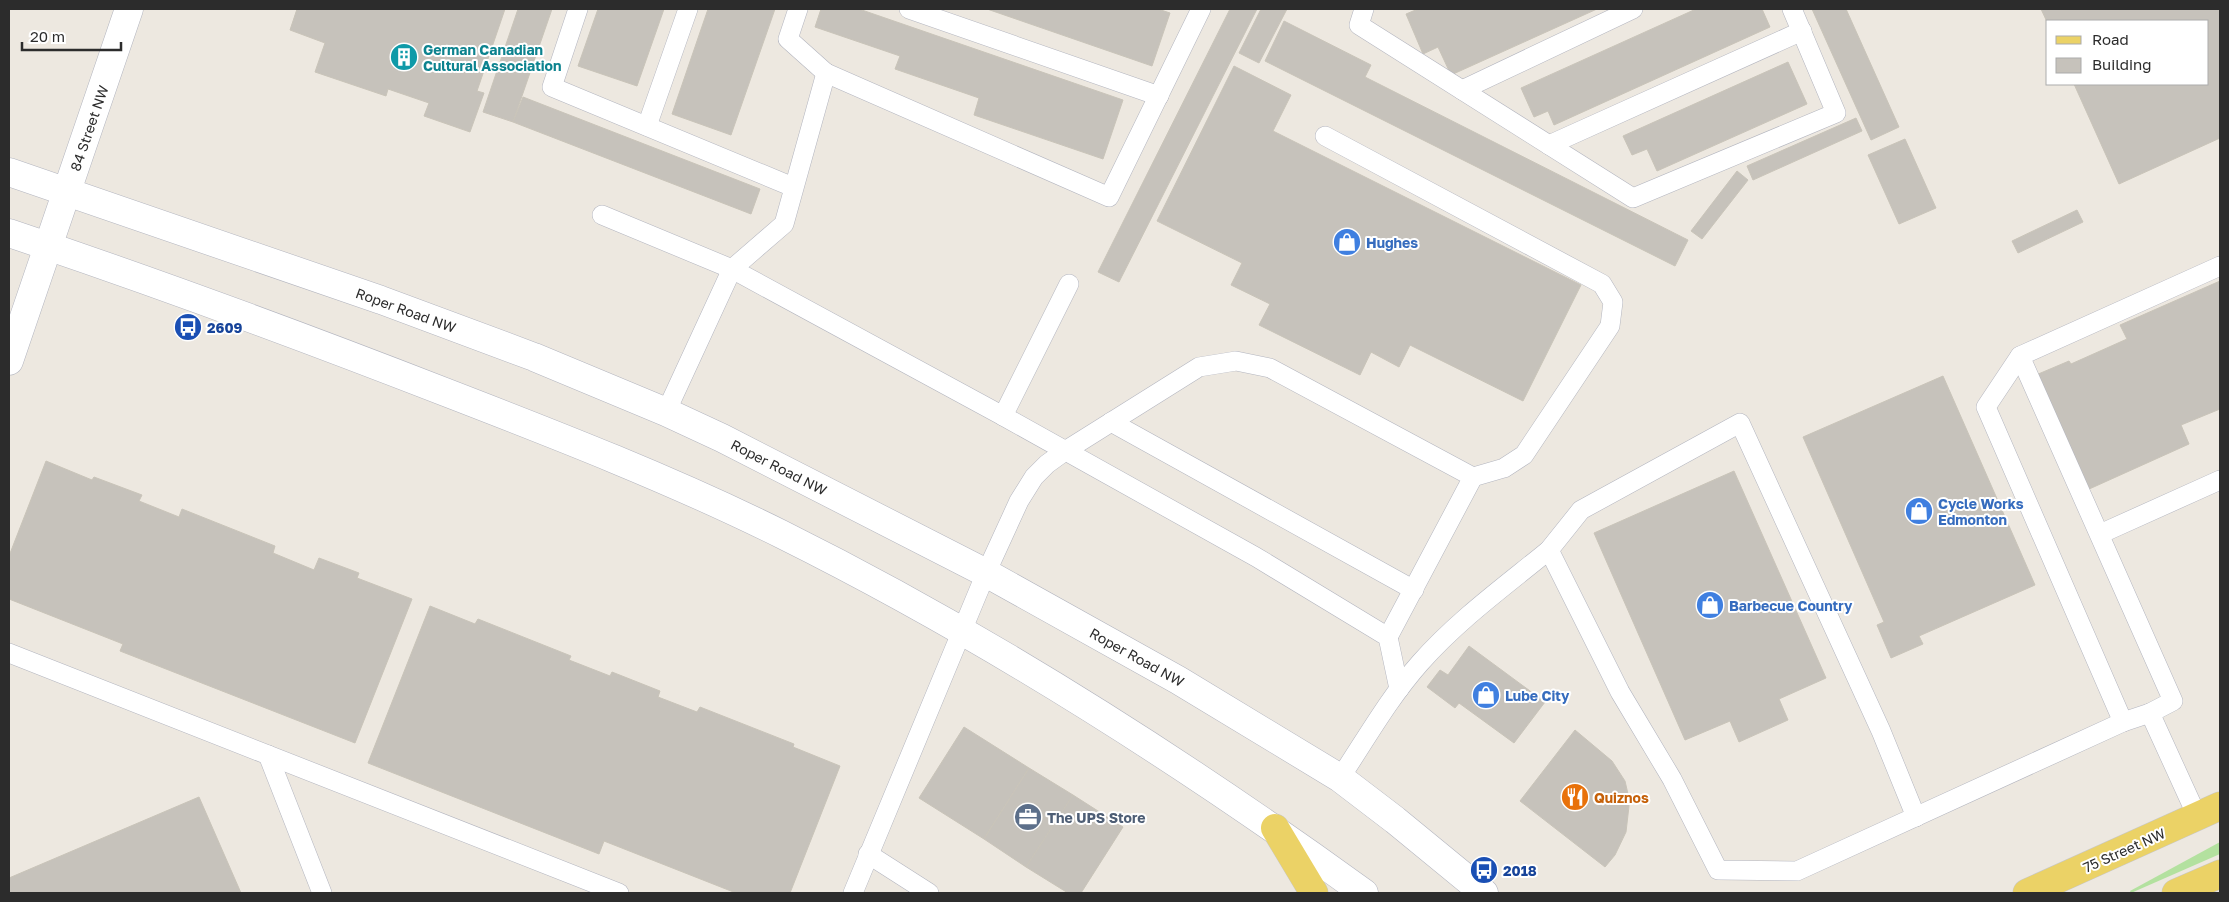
<svg xmlns="http://www.w3.org/2000/svg" width="2229" height="902" font-family="'Golos Text',sans-serif">
<style>
.green{fill:#b3e19f}
.building{fill:#c6c2bb;stroke:#c9c4b9}
.lines{fill:none;stroke-linecap:round;stroke-linejoin:round}
.lane-casing{stroke:#b3b5bf;stroke-width:20}
.street-casing{stroke:#b3b5bf;stroke-width:29}
.secondary-casing{stroke:#b3b5bf;stroke-width:29}
.primary-casing{stroke:#c8c8c8;stroke-width:29}
.lane{stroke:#fff;stroke-width:19}
.street{stroke:#fff;stroke-width:28}
.secondary{stroke:#fff;stroke-width:28}
.primary{stroke:#ebd266;stroke-width:28}
.labels{text-anchor:middle;dominant-baseline:central;stroke-width:4;stroke-linejoin:round;paint-order:stroke}
.culture-label{font-size:14px;font-weight:bold;fill:#0d838f;stroke:#fff;text-anchor:start}
.street-label{font-size:14px;fill:#2c2c2c;stroke:#fff}
.shop-label{font-size:14px;font-weight:bold;fill:#366cbe;stroke:#fff;text-anchor:start}
.transit-label{font-size:14px;font-weight:bold;fill:#164399;stroke:#fff;text-anchor:start}
.food-label{font-size:14px;font-weight:bold;fill:#c56008;stroke:#fff;text-anchor:start}
.service-label{font-size:14px;font-weight:bold;fill:#4e5e75;stroke:#fff;text-anchor:start}
</style>
<rect width="100%" height="100%" fill="#ede8e0"/>
<polygon class="green" points="2220,842 2220,854 2131,893 2130,891"/>
<g class="building">
<polygon points="297,9 505,9 477,91 484,93 470,132 424,116 429,103 388,89 386,96 315,72 325,43 290,30"/>
<polygon points="518,9 552,9 513,122 483,112"/>
<polygon points="598,9 664,9 637,86 578,66"/>
<polygon points="708,9 775,9 731,135 672,114"/>
<polygon points="821,9 859,9 1123,100 1103,159 974,115 979,98 895,69 900,56 815,27"/>
<polygon points="987,9 1158,9 1170,13 1152,66"/>
<polygon points="1230,9 1257,9 1119,282 1098,272"/>
<polygon points="1261,9 1287,9 1259,63 1239,53"/>
<polygon points="1418,9 1597,9 1451,75 1438,47 1423,54 1406,14"/>
<polygon points="1696,9 1762,9 1770,27 1554,125 1548,111 1534,117 1521,88"/>
<polygon points="1812,9 1846,9 1899,127 1871,140"/>
<polygon points="2041,9 2220,9 2220,138 2119,184 2074,84 2208,84 2208,21 2048,21 2048,24"/>
<polygon points="1284,21 1371,65 1365,77 1688,240 1675,266 1265,61"/>
<polygon points="1788,62 1807,104 1657,171 1647,149 1632,155 1623,136"/>
<polygon points="1234,66 1291,95 1273,131 1581,285 1523,401 1410,345 1399,367 1371,352 1360,375 1259,325 1270,304 1231,285 1242,263 1157,221"/>
<polygon points="523,97 760,189 751,214 513,122"/>
<polygon points="1856,118 1862,131 1753,180 1747,166"/>
<polygon points="1905,139 1936,208 1899,224 1868,155"/>
<polygon points="1737,171 1748,180 1702,239 1691,231"/>
<polygon points="2077,210 2083,222 2018,253 2012,241"/>
<polygon points="2220,281 2220,409 2181,425 2189,444 2087,490 2036,375 2069,361 2071,364 2127,339 2120,325"/>
<polygon points="1943,376 2035,585 1919,636 1923,644 1891,658 1877,625 1884,622 1803,437"/>
<polygon points="46,461 92,480 94,477 142,495 139,501 179,517 182,509 275,546 273,553 314,570 319,558 359,573 357,578 412,599 355,743 120,651 123,644 9,599 9,556"/>
<polygon points="1734,471 1826,678 1779,699 1788,720 1739,742 1730,721 1685,740 1594,533"/>
<polygon points="430,606 475,624 478,619 571,656 569,660 610,676 612,672 660,691 658,697 697,712 700,707 794,744 793,747 840,766 790,893 736,893 604,841 599,854 368,763"/>
<polygon points="1469,646 1545,702 1514,743 1459,703 1455,708 1427,687 1440,670 1448,675"/>
<polygon points="964,727 1029,768 984,839 919,798"/>
<polygon points="1575,730 1612,761 1625,781 1628,794 1629,806 1626,832 1615,855 1605,867 1520,801"/>
<polygon points="1029,768 1073,795 1026,867 984,839"/>
<polygon points="1073,795 1123,827 1081,893 1068,893 1026,867"/>
<polygon points="199,797 241,893 9,893 9,878"/>
</g>
<g class="lines">
<defs>
<g id="lane">
<polyline points="578,9 552,87 793,187"/>
<polyline points="798,9 788,39 826,73"/>
<polyline points="909,9 1159,96"/>
<polyline points="1364,9 1359,25 1633,198 1836,113 1792,9"/>
<polyline points="1462,90 1633,9"/>
<polyline points="647,126 688,9"/>
<polyline points="1325,136 1602,284 1613,302 1610,326 1524,455 1504,468 1473,477"/>
<polyline points="1549,145 1802,31"/>
<polyline points="602,215 732,269 784,224 826,73 1109,197 1201,9"/>
<polyline points="2020,356 1986,407 2123,722"/>
<polyline points="666,412 732,269 1003,416 1069,284"/>
<polyline points="1003,416 1256,557 1388,637 1399,689"/>
<polyline points="1111,422 1414,590"/>
<polyline points="2100,534 2220,480"/>
<polyline points="1549,550 1581,510 1740,423 1881,731 1916,817"/>
<polyline points="9,653 619,893"/>
<polyline points="2150,713 2173,701 2020,356 2220,266"/>
<polyline points="268,755 322,893"/>
<path d="M 1340,778 C 1366,739 1389,698 1420,663 C 1458,620 1505,586 1549,550 L 1620,692 L 1672,779 L 1718,870 L 1797,871 L 2123,722 L 2150,713 L 2197,816"/>
<polyline points="868,854 929,893"/>
<polyline points="853,893 986,573 1019,501 1034,477 1047,464 1065,451 1199,367 1236,361 1270,368 1473,477 1388,637"/>
</g>
<polyline id="street" points="9,361 129,9"/>
<g id="secondary">
<polyline points="9,172 381,300 534,357 666,412 722,438 986,573 1178,680 1340,778 1395,820 1484,893"/>
<path d="M 9,233 C 155,282 301,336 445,392 C 559,436 672,480 781,534 C 986,636 1179,759 1364,893"/>
</g>
<g id="primary">
<polyline points="1275,828 1314,893"/>
<polyline points="2027,893 2220,806"/>
<polyline points="2176,893 2220,874"/>
</g>
</defs>
<use href="#lane" class="lane-casing"/>
<use href="#street" class="street-casing"/>
<use href="#secondary" class="secondary-casing"/>
<use href="#primary" class="primary-casing"/>
<use href="#lane" class="lane"/>
<use href="#street" class="street"/>
<use href="#secondary" class="secondary"/>
<use href="#primary" class="primary"/>
</g>
<defs>
<symbol id="building-disc" viewBox="-11 -11 22 22"><circle r="9.5" fill="#0f9aa8" stroke="#fff"/><path d="M-4-6H4V6H1V3H-1V6H-4ZM-2.5-4.3h1.7v1.8h-1.7ZM.8-4.3h1.7v1.8H.8ZM-2.5-1h1.7V.8h-1.7ZM.8-1h1.7V.8H.8Z" fill="#fff"/></symbol>
<symbol id="shop-disc" viewBox="-11 -11 22 22"><circle r="9.5" fill="#3f7fe0" stroke="#fff"/><path d="M-5-2.5h2.3a2.7 3.5 0 0 1 5.4 0H5L5.5 6h-11ZM-1.5-2.5h3a1.5 2.3 0 0 0-3 0Z" fill="#fff"/></symbol>
<symbol id="bus-disc" viewBox="-11 -11 22 22"><circle r="9.5" fill="#1a4fb4" stroke="#fff"/><path d="M-5-6H5V4H4V6H2V4H-2V6H-4V4H-5ZM-3.5-4V0h7V-4ZM-3.5 1.2v1.5H-2V1.2ZM2 1.2v1.5H3.5V1.2Z" fill="#fff"/></symbol>
<symbol id="restaurant-disc" viewBox="-11 -11 22 22"><circle r="9.5" fill="#e8710a" stroke="#fff"/><path d="M-5-6h1v4h1v-4h1v4h1v-4h1v5L-1.5 .5V6h-2V.5L-5-1ZM5-6V6H3V1.5H1.5Q1.5-4 5-6Z" fill="#fff"/></symbol>
<symbol id="office-disc" viewBox="-11 -11 22 22"><circle r="9.5" fill="#5c6f8a" stroke="#fff"/><path d="M-6-3h4V-5.5h4V-3h4V5H-6ZM-1-4.5V-3h2v-1.5ZM-6 0V1H6V0Z" fill="#fff"/></symbol>
</defs>
<g fill-rule="evenodd">
<use href="#building-disc" x="388" y="41" width="32" height="32"/>
<use href="#shop-disc" x="1331" y="226" width="32" height="32"/>
<use href="#bus-disc" x="172" y="311" width="32" height="32"/>
<use href="#shop-disc" x="1903" y="495" width="32" height="32"/>
<use href="#shop-disc" x="1694" y="589" width="32" height="32"/>
<use href="#shop-disc" x="1470" y="679" width="32" height="32"/>
<use href="#restaurant-disc" x="1559" y="781" width="32" height="32"/>
<use href="#office-disc" x="1012" y="801" width="32" height="32"/>
<use href="#bus-disc" x="1468" y="854" width="32" height="32"/>
</g>
<g class="labels">
<g class="culture-label">
<text x="423" y="49">German Canadian<tspan x="423" dy="16">Cultural Association</tspan></text>
</g>
<g class="street-label">
<text transform="translate(89 128) rotate(-71)">84 Street NW</text>
<text transform="translate(406 310) rotate(20)">Roper Road NW</text>
<text transform="translate(779 467) rotate(27)">Roper Road NW</text>
<text transform="translate(1137 657) rotate(29)">Roper Road NW</text>
<text transform="translate(2124 850) rotate(-24)">75 Street NW</text>
</g>
<g class="shop-label">
<text x="1366" y="242">Hughes</text>
<text x="1938" y="503">Cycle Works<tspan x="1938" dy="16">Edmonton</tspan></text>
<text x="1729" y="605">Barbecue Country</text>
<text x="1505" y="695">Lube City</text>
</g>
<g class="transit-label">
<text x="207" y="327">2609</text>
<text x="1503" y="870">2018</text>
</g>
<g class="food-label">
<text x="1594" y="797">Quiznos</text>
</g>
<g class="service-label">
<text x="1047" y="817">The UPS Store</text>
</g>
</g>
<rect width="2229" height="902" fill="none" stroke="#2c2c2c" stroke-width="20"/>
<rect x="2046" y="20" width="162" height="65" fill="#ffffff" stroke="#ababab"/>
<rect x="2056" y="36" width="25" height="8" fill="#ebd266" stroke="#ababab"/>
<text x="2092" y="45" font-size="15" fill="#2c2c2c">Road</text>
<rect x="2056" y="58" width="25" height="15" fill="#c6c2bb" stroke="#ababab"/>
<text x="2092" y="70" font-size="15" fill="#2c2c2c">Building</text>
<path d="M22 42v8h99v-8" fill="none" stroke="#2c2c2c" stroke-width="2.5"/>
<text x="30" y="42" font-size="15" fill="#2c2c2c" stroke="#ffffff" stroke-width="4" paint-order="stroke">20 m</text>
</svg>
